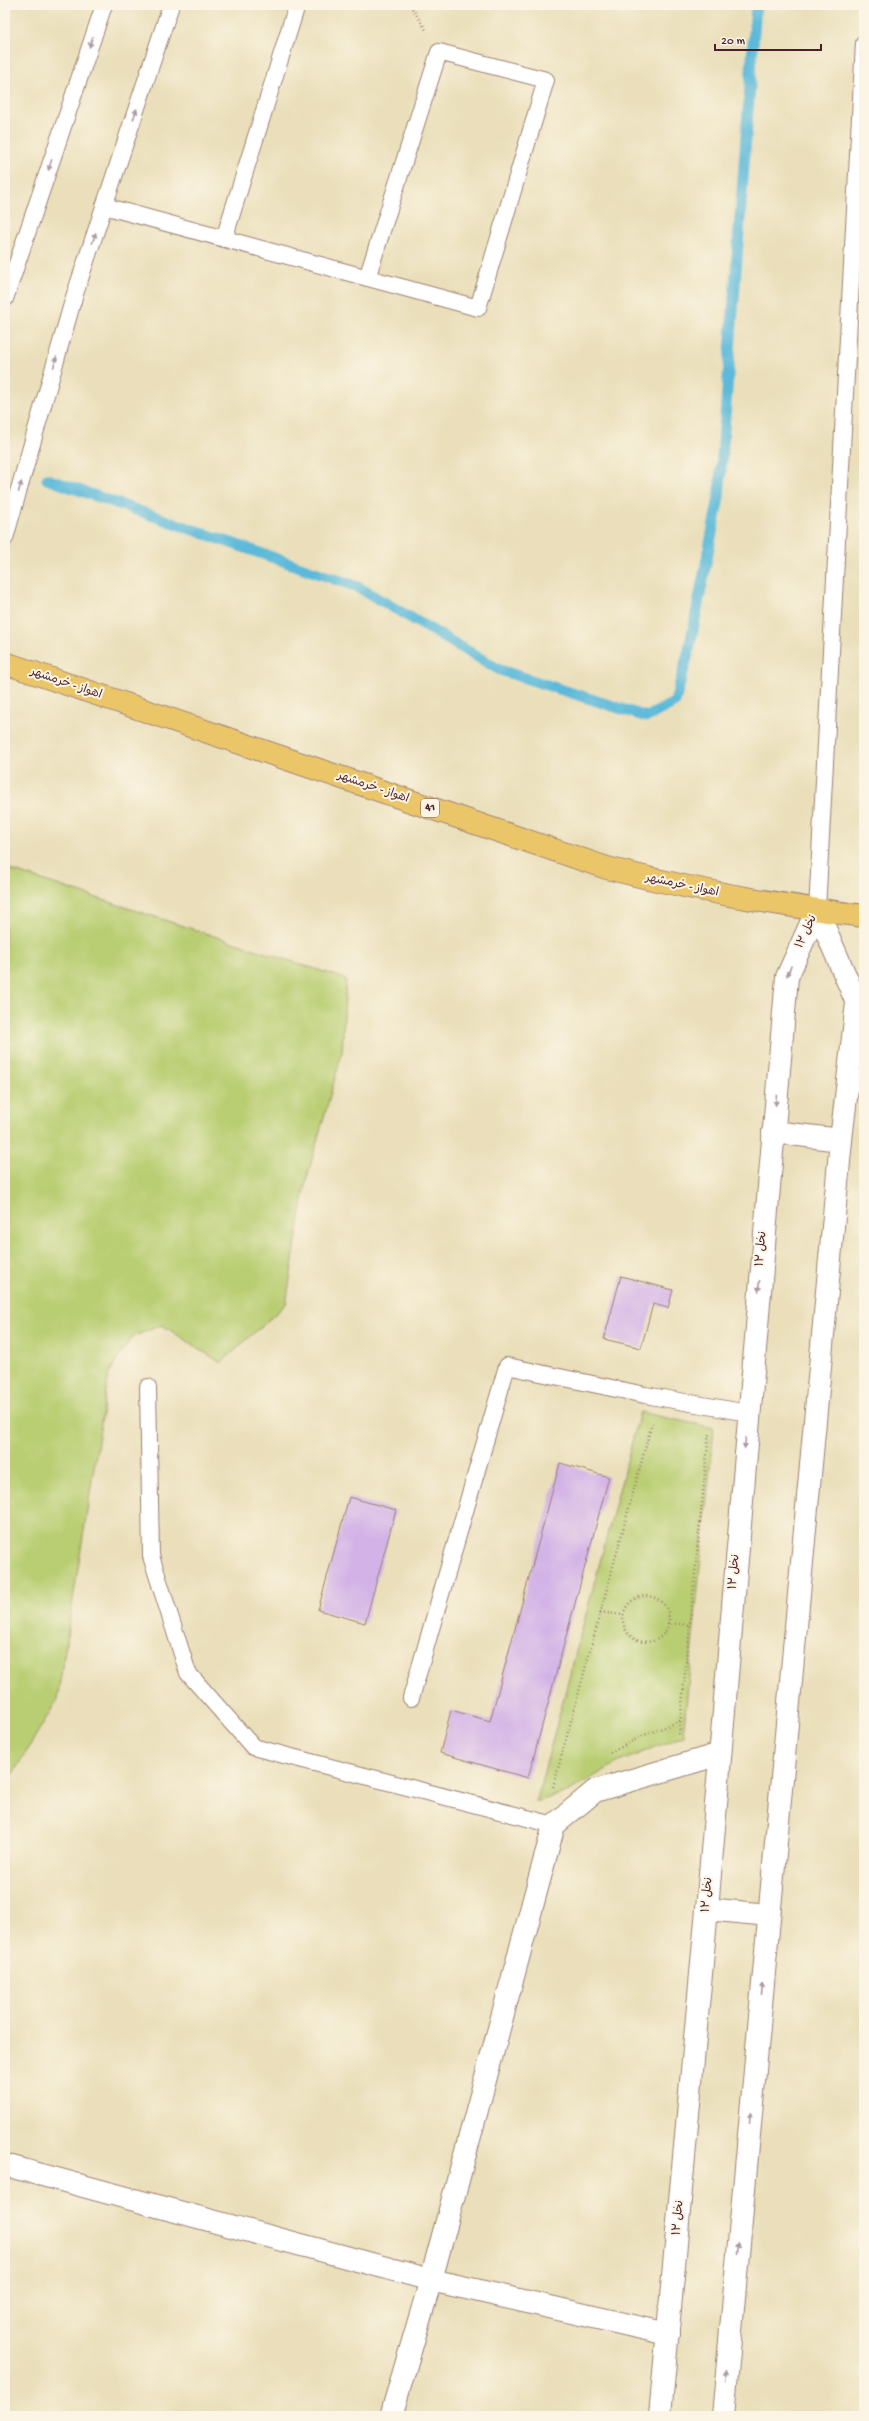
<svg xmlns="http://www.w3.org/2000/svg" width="869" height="2421" font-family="'Gochi Hand','Playpen Sans Arabic',sans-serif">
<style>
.green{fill:#b9ce72;stroke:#82764e}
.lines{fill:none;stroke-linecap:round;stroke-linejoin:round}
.stream{stroke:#5bb9d9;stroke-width:11}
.building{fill:#d3b3e7}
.service-casing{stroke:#9a7f72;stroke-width:18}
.minor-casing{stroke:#9a7f72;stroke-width:24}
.primary-casing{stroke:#9a7f72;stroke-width:24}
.path{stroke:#9a7f72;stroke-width:2.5;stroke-dasharray:1 3;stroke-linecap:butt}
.service{stroke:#fff;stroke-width:16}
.minor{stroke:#fff;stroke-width:22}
.primary{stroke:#ebc669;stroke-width:22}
.oneway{fill:#ae9aa0}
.labels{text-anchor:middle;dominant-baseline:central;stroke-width:4;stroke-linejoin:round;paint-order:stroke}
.shield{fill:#fcf5e5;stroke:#7f5f63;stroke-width:1}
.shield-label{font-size:11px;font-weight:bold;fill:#4a1f2b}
.street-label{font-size:12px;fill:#4a1f2b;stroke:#fcf5e5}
</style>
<rect width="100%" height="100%" fill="#fcf5e5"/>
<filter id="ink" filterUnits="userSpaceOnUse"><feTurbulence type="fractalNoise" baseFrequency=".025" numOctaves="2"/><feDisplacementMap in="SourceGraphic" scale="8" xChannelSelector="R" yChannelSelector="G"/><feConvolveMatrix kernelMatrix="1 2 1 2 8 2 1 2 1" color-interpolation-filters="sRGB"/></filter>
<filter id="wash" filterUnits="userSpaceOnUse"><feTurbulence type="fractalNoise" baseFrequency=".012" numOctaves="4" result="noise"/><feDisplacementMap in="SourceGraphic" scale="16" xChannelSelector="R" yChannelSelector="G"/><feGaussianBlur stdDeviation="0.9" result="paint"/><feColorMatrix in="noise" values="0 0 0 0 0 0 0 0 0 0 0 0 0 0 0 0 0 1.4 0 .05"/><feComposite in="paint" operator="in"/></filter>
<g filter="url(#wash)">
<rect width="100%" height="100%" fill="#eadfba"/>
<g class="green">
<polygon points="5,868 346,979 342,1053 306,1181 286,1304 221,1363 162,1325 132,1337 109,1373 57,1700 5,1787"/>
<polygon points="640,1412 714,1428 683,1736 619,1762 567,1792 536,1802"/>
</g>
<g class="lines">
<polyline class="stream" points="47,479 358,587 500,670 647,717 675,702 689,650 719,497 756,5"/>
</g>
<g id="blocks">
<g class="building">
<polygon points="621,1276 673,1290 668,1308 653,1304 641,1348 604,1339"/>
<polygon points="560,1463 609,1477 528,1778 440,1753 451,1710 490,1721"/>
<polygon points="349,1497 396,1510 365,1623 318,1610"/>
</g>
</g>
</g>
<g filter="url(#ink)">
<use href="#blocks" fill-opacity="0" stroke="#9a7f72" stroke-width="1"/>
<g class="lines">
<defs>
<g id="service">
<polyline points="104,206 478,308 546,80 439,52 367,278"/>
<polyline points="224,239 297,5"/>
<polyline points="5,299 104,5"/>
<polyline points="5,538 74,297 171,5"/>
<polyline points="817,910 864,43"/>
<polyline points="148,1387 151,1556 188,1673 253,1747 554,1825"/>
<polyline points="411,1698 507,1366 645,1395 748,1413"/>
</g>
<g id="minor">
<polyline points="773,1132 841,1140"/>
<polyline points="707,1909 769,1915"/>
<polyline points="5,2165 431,2280 668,2334"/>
<polyline points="391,2416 431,2280 554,1825 595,1791 720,1754"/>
<polyline points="660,2416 707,1909 787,977 817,910"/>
<polyline points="723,2416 841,1140 857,1003 817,910"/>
</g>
<path id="primary" d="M 5,663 L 607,868 C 692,890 777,905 864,916"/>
</defs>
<use href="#service" class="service-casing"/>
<use href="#minor" class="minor-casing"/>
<use href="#primary" class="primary-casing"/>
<g class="path">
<polyline points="410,5 426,30"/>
<circle cx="646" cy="1619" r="23"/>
<polyline points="600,1612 623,1615"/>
<polyline points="667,1623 690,1625"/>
<polyline points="679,1734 709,1433"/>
<polyline points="610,1753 642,1736 680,1721"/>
<polyline points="553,1787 652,1423"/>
</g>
<use href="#service" class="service"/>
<use href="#minor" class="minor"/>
<use href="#primary" class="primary"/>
</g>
<defs><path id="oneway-solid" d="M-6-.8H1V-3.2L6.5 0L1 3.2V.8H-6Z"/></defs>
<g class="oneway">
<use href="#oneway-solid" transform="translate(91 42) rotate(108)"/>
<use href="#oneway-solid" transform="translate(135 114) rotate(-72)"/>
<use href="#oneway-solid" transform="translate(50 165) rotate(108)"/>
<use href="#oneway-solid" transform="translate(94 238) rotate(-72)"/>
<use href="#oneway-solid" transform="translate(55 362) rotate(-74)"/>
<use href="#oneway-solid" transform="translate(20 487) rotate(-74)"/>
<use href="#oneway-solid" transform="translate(789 971) rotate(113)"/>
<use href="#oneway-solid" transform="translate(776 1100) rotate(95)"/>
<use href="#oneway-solid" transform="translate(759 1286) rotate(95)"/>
<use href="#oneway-solid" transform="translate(745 1443) rotate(95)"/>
<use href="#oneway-solid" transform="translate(762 1989) rotate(-85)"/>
<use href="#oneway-solid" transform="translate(750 2118) rotate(-85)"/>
<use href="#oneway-solid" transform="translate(738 2248) rotate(-85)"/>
<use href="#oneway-solid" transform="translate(726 2377) rotate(-85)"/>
</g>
</g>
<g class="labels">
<rect class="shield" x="421" y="799" width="18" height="18" rx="3"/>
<g class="shield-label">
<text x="430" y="808">41</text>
</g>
<g class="street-label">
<text transform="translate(66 684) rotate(19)">اهواز - خرمشهر</text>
<text transform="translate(373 788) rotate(19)">اهواز - خرمشهر</text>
<text transform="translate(682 886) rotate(12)">اهواز - خرمشهر</text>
<text transform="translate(807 932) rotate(-65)">نخل ۱۲</text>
<text transform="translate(762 1249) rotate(-85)">نخل ۱۲</text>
<text transform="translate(735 1572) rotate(-85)">نخل ۱۲</text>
<text transform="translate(708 1895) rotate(-85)">نخل ۱۲</text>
<text transform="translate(679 2218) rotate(-85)">نخل ۱۲</text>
</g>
</g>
<rect width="869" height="2421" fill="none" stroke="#fcf5e5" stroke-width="20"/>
<path d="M715 44v6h106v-6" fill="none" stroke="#4a1f2b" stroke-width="2"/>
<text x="721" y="44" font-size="12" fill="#4a1f2b" stroke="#fcf5e5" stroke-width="3" paint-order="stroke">20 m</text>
</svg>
